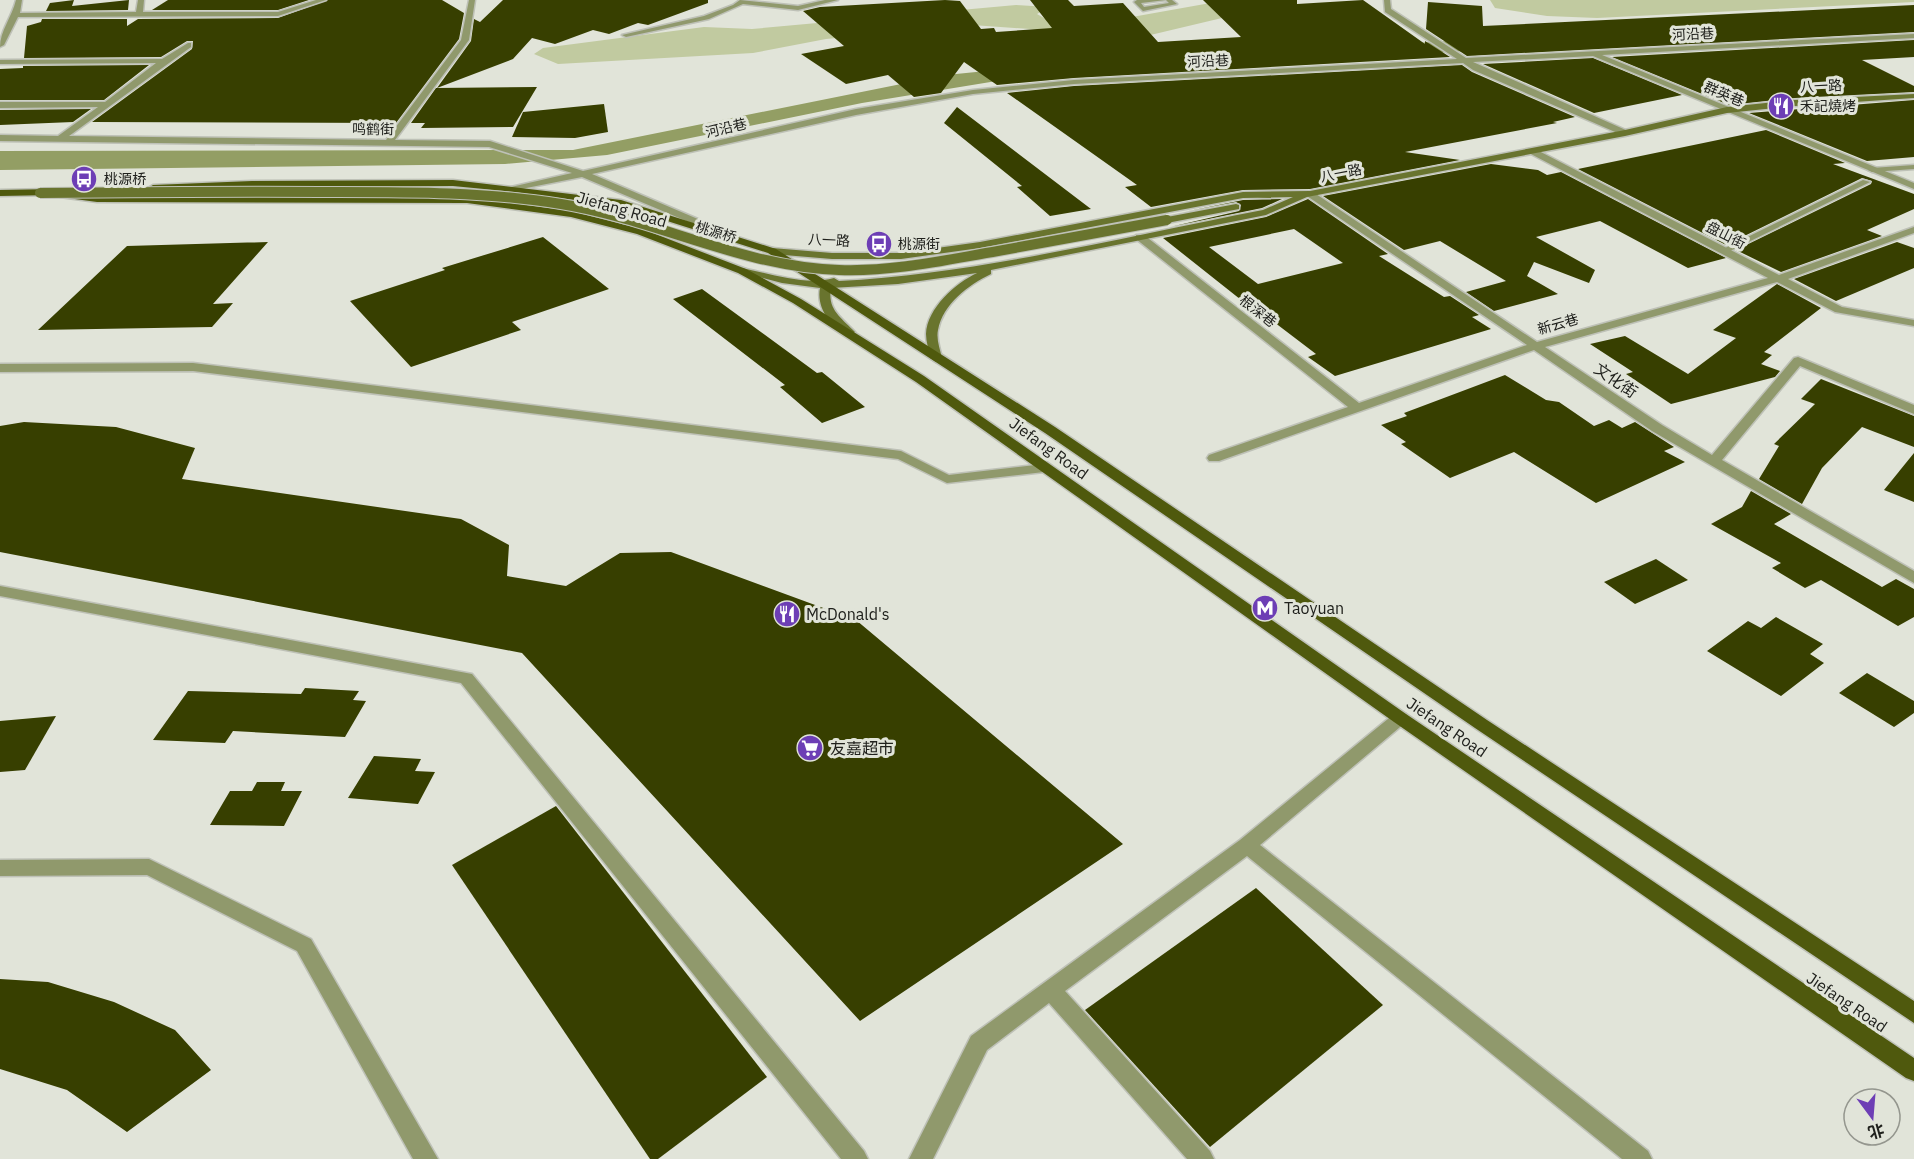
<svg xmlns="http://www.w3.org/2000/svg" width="1914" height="1159" font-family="'IBM Plex Sans','Noto Sans SC',sans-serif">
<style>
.green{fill:#c1caa0}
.water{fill:#939e64}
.building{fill:#373f00;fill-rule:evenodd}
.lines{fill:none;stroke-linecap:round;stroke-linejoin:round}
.lane-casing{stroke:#bec1b7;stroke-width:3}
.street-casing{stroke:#bec1b7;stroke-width:3}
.secondary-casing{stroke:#bec1b7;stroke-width:3}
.primary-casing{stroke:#bec1b7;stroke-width:3}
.lane{fill:#90996c;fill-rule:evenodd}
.street{fill:#90996c;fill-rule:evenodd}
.secondary{fill:#69742e;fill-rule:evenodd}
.primary{fill:#4f590d;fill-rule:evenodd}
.secondary-bridge-casing{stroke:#bec1b7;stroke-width:12;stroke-linecap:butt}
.secondary-bridge{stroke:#69742e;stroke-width:10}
.labels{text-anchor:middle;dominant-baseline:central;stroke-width:6;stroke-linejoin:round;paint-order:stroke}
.far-street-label{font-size:14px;fill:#20211d;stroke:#e1e4d9}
.far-poi-label{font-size:14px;fill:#20211d;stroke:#e1e4d9;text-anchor:start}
.street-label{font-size:16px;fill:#20211d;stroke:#e1e4d9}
.poi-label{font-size:16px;fill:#20211d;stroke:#e1e4d9;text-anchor:start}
</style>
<rect width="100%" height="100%" fill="#e1e4d9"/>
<g class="green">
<polygon points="1490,0 1914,0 1914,2 1597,18 1547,16 1495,8"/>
<polygon points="1216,2 1275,3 1222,18 1142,37 972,25 826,39 753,53 558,64 534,54 543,48 704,27 752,29 1016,5 1049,7 1037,14 1051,22 1132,17"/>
</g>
<polygon class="water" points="1914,25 1021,77 862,103 607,155 505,164 0,170 0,151 573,150 946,75 1016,68 1449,41"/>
<g class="building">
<polygon points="74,0 72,6 129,0 128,10 46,11 50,3"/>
<polygon points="168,0 309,0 278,10 152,10"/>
<polygon points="328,0 442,0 464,13 459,39 396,123 92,122 192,49 193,41 187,41 161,57 24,58 27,26 41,22 42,19 127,19 127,26 138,19 278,18"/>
<polygon points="503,0 708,0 708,3 648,25 638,23 609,34 593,30 555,44 532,38 513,59 437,88 471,41 474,19 480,22"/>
<polygon points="945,0 960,1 981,29 994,28 996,32 1052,28 1030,0 1068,0 1074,6 1123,3 1158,42 1241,37 1203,0 1297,0 1297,4 1363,0 1425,44 1425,41 1450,57 1074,78 997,85 964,62 941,93 914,97 888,75 846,84 801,54 844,46 803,11 820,7"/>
<polygon points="1428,2 1482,6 1483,26 1914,5 1914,32 1467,56 1426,29"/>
<polygon points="1914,40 1914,57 1862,60 1914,86 1914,92 1795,98 1729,105 1612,57"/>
<polygon points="1593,58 1682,95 1594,113 1483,64"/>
<polygon points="149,65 104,100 0,100 0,69 23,68 23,66"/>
<polygon points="1462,65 1472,72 1575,117 1553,122 1557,123 1405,152 1460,160 1310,189 1243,190 1151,207 1125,187 1137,185 1007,93 1074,86"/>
<polygon points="537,87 513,127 421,128 425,123 411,123 436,88"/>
<polygon points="1914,100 1914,157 1867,161 1749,113"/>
<polygon points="604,104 608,132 575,138 512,137 523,112"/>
<polygon points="957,107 1091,209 1050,216 1017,187 1022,186 944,123"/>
<polygon points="91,109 73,122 0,125 0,110"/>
<polygon points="1766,130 1845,163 1833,164 1914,194 1914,209 1867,230 1882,236 1781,272 1736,250 1871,184 1872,181 1862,178 1726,245 1578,169"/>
<polygon points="1491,164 1538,170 1547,175 1561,172 1726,258 1688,268 1600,221 1536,237 1595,270 1589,283 1534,262 1527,276 1558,294 1494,311 1466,292 1506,281 1440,241 1404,250 1323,196"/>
<polygon points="1282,199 1262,208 1170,227 1239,211 1241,205 1236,202 1184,212 1243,200"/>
<path d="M 1308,199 L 1388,254 L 1379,256 L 1444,297 L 1450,296 L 1479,315 L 1472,317 L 1491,329 L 1335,376 L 1308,357 L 1316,354 L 1253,306 L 1250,307 L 1163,238 L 1266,217 ZM 1294,229 L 1343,263 L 1258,284 L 1209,247 Z"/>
<polygon points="543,237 609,289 512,322 521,330 411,367 350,301 445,270 442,268"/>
<polygon points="268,242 213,304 233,303 212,327 38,330 127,246"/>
<polygon points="1897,242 1914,248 1914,268 1836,301 1794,279"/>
<polygon points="1777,284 1821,308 1764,352 1772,355 1761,364 1780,371 1775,377 1671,404 1626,374 1633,372 1590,344 1625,336 1688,374 1736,338 1713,330"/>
<polygon points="702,289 817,373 822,372 865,407 822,423 780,387 785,385 673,299"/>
<polygon points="1505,375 1546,400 1559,402 1594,426 1609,420 1622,428 1635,422 1674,447 1664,451 1685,462 1596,503 1514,452 1450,478 1401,444 1406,442 1381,425 1407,416 1404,413"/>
<polygon points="1821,379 1914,416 1914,447 1862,427 1822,468 1802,504 1759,479 1779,446 1774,444 1815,404 1801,399"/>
<polygon points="24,422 116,427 195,448 182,479 461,519 509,545 507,576 566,586 620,553 671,552 856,620 1123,844 860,1021 522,653 0,552 0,426"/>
<polygon points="1914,453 1914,502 1884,490"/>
<polygon points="1751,491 1791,514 1774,524 1882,587 1896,579 1914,589 1914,617 1898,626 1821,580 1805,588 1772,568 1781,563 1711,524 1742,507"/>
<polygon points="1656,559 1688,580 1635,604 1604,582"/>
<polygon points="1776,617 1823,644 1810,654 1824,663 1781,696 1707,651 1748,621 1761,628"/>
<polygon points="1867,673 1914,701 1914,713 1894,727 1839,693"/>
<polygon points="305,688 359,691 353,700 366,701 345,737 233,731 225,743 153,740 188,691 301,694"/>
<polygon points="56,716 25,770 0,772 0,721"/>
<polygon points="374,756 421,759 415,771 435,772 418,804 348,798"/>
<polygon points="257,782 285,782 281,791 302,791 284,826 210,825 230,791 252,791"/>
<polygon points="556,806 767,1077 658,1159 650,1159 452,865"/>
<polygon points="1256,888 1383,1005 1210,1147 1085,1010"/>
<polygon points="0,979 48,982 114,1002 175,1030 211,1070 127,1132 67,1090 0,1069"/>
</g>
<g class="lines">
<defs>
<g id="lane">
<path d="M 1137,0 L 1172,0 L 1177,4 L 1143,11 L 1134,2 ZM 1166,0 L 1169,3 L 1144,7 L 1141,3 Z"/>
<polygon points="1914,165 1914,169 1872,172 1868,170 1872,168"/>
<polygon points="1863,180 1870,182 1726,253 1719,251"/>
</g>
<g id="street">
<path d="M 16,0 L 22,0 L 20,13 L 136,12 L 138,0 L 144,0 L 143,12 L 278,12 L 316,0 L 326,0 L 278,16 L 18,17 L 4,45 L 0,47 C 0,31 12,17 16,0 Z"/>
<polygon points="469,0 475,0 469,40 395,140 490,141 583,171 856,109 973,90 1074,80 1457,59 1385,12 1384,0 1390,0 1391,9 1466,58 1914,34 1914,38 1602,55 1914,183 1914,189 1593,56 1473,62 1628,131 1628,135 1622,135 1473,70 1463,63 1074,84 973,94 856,115 592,174 733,234 734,236 729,239 582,177 511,191 511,187 572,173 489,147 0,141 0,135 58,136 98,107 0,108 0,102 105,102 156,63 0,64 0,60 162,59 188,43 191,43 191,47 69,136 386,140 461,40"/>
<polygon points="740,0 798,6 825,0 838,0 798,10 743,4 709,19 626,37 622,35 704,16 733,5"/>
<polygon points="1529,149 1535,149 1779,275 1914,227 1914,233 1788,279 1842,307 1914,320 1914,326 1835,312 1777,282 1545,347 1662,425 1712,455 1794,358 1798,357 1914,405 1914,414 1800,366 1722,460 1914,571 1914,583 1652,431 1534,350 1219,461 1209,461 1207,458 1209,455 1348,407 1136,239 1136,235 1144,235 1359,403 1527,345 1307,196 1307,192 1313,192 1537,342 1768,278 1529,153"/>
<polygon points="193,363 901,451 949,475 1044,464 1051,468 1044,472 947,483 898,459 193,371 0,372 0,364"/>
<polygon points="0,586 472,674 864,1151 868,1159 841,1159 461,683 0,596"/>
<polygon points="1400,712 1406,714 1408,718 1406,722 1260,845 1648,1151 1652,1159 1622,1159 1247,856 1065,991 1210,1151 1214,1159 1187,1159 1049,1003 987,1050 933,1159 909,1159 971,1036 1240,840 1394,714"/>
<polygon points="149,859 311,939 438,1159 413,1159 297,951 147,875 0,876 0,860"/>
</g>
<g id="secondary">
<path d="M 1914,94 L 1914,98 L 1795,106 L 1727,113 L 1625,136 L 1307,197 L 1266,215 L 991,270 L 991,274 C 968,285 943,304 938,330 C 936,339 940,349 942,358 L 936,362 L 930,358 C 929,350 926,342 926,334 C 927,308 956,283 977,273 L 898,284 L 831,288 C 827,310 842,318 855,332 L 849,335 C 831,329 816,307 820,288 L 782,283 L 737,271 L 742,268 C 771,274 806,286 834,278 L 839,281 C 982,273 1123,237 1263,210 L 1293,197 L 1243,198 L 980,248 L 901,259 L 832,259 L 772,254 L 767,251 L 772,248 L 832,253 L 901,253 L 980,242 L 1243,192 L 1310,191 L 1625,130 L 1727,107 L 1795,100 Z"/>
<polygon points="1236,204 1239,205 1239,209 1167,223 1162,220 1167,217"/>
</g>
<g id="primary">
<polygon points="453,180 621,200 776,249 1055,427 1487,720 1914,1001 1914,1023 1475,728 1045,433 768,253 620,206 514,192 453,186 252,187 153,191 148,188 153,185 252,181"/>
<polygon points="0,190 54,189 59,192 54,195 0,196"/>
<polygon points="63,192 97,196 467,197 571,211 645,230 746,269 801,299 924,376 1406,714 1914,1058 1914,1081 1906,1078 1394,722 916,382 793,303 738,273 637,234 571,217 467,203 97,202 60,197 58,195"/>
</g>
</defs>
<use href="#lane" class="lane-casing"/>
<use href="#street" class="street-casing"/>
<use href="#secondary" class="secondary-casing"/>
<use href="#primary" class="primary-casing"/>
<use href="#lane" class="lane"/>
<use href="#street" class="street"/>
<use href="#secondary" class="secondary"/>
<use href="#primary" class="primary"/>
<defs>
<path id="secondary-bridge" d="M 40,193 C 139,192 239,191 338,192 C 412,192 487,192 561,204 C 655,219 742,267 839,270 C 893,272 945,260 998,251 C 1054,241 1111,230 1167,220"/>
</defs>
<use href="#secondary-bridge" class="secondary-bridge-casing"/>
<use href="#secondary-bridge" class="secondary-bridge"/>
</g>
<defs>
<symbol id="restaurant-disc" viewBox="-11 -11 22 22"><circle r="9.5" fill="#6d3eb5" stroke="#e1e4d9"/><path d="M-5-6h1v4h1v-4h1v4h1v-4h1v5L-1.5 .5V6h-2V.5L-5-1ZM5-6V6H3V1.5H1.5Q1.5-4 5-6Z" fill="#fff"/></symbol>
<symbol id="bus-disc" viewBox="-11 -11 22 22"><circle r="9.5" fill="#6d3eb5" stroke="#e1e4d9"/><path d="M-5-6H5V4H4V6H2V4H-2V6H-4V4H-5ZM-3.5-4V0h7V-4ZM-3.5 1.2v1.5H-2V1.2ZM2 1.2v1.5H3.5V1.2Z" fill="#fff"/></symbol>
<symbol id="metro-disc" viewBox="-11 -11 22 22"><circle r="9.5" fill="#6d3eb5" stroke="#e1e4d9"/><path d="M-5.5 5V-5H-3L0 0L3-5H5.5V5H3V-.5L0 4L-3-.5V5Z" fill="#fff"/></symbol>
<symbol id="supermarket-disc" viewBox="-11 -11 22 22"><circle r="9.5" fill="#6d3eb5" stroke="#e1e4d9"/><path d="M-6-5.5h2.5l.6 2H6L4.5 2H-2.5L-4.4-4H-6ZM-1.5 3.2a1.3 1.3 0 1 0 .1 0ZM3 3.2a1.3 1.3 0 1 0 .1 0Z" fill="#fff"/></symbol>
</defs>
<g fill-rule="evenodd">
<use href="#restaurant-disc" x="1766" y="91" width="30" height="30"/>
<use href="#bus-disc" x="69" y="164" width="30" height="30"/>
<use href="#bus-disc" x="864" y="229" width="30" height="30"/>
<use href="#metro-disc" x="1250" y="593" width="30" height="30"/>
<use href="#restaurant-disc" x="772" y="599" width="30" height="30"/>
<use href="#supermarket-disc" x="795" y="733" width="30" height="30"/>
</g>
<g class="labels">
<g class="far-street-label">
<text transform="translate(1693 34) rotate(-3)">河沿巷</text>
<text transform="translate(1208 61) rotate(-3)">河沿巷</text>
<text transform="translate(1821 86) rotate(-3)">八一路</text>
<text transform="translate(1724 94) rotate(23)">群英巷</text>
<text transform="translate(726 128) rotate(-13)">河沿巷</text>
<text transform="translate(373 129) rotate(1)">鸣鹤街</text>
<text transform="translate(1341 173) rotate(-11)">八一路</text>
<text transform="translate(716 232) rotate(17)">桃源桥</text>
<text transform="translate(1726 235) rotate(27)">盘山街</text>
<text transform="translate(829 240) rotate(3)">八一路</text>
<text transform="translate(1258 311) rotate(38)">根深巷</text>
<text transform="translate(1558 324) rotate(-16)">新云巷</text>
</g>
<g class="far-poi-label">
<text x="1800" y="106">禾記燒烤</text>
<text x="104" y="179">桃源桥</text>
<text x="898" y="244">桃源街</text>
</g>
<g class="street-label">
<text transform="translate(622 209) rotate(16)">Jiefang Road</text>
<text transform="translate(1616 380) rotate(34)">文化街</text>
<text transform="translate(1049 448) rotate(36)">Jiefang Road</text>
<text transform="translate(1447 727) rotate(34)">Jiefang Road</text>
<text transform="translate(1847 1002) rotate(34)">Jiefang Road</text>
</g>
<g class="poi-label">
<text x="1284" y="608">Taoyuan</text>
<text x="806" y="614">McDonald's</text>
<text x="830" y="748">友嘉超市</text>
</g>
</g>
<g transform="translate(1872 1117) rotate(164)"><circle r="28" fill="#e1e4d9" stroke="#94968e" stroke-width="1.5"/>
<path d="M0-4.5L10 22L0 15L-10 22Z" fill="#6d3eb5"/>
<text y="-9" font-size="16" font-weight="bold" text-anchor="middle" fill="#20211d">北</text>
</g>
</svg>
